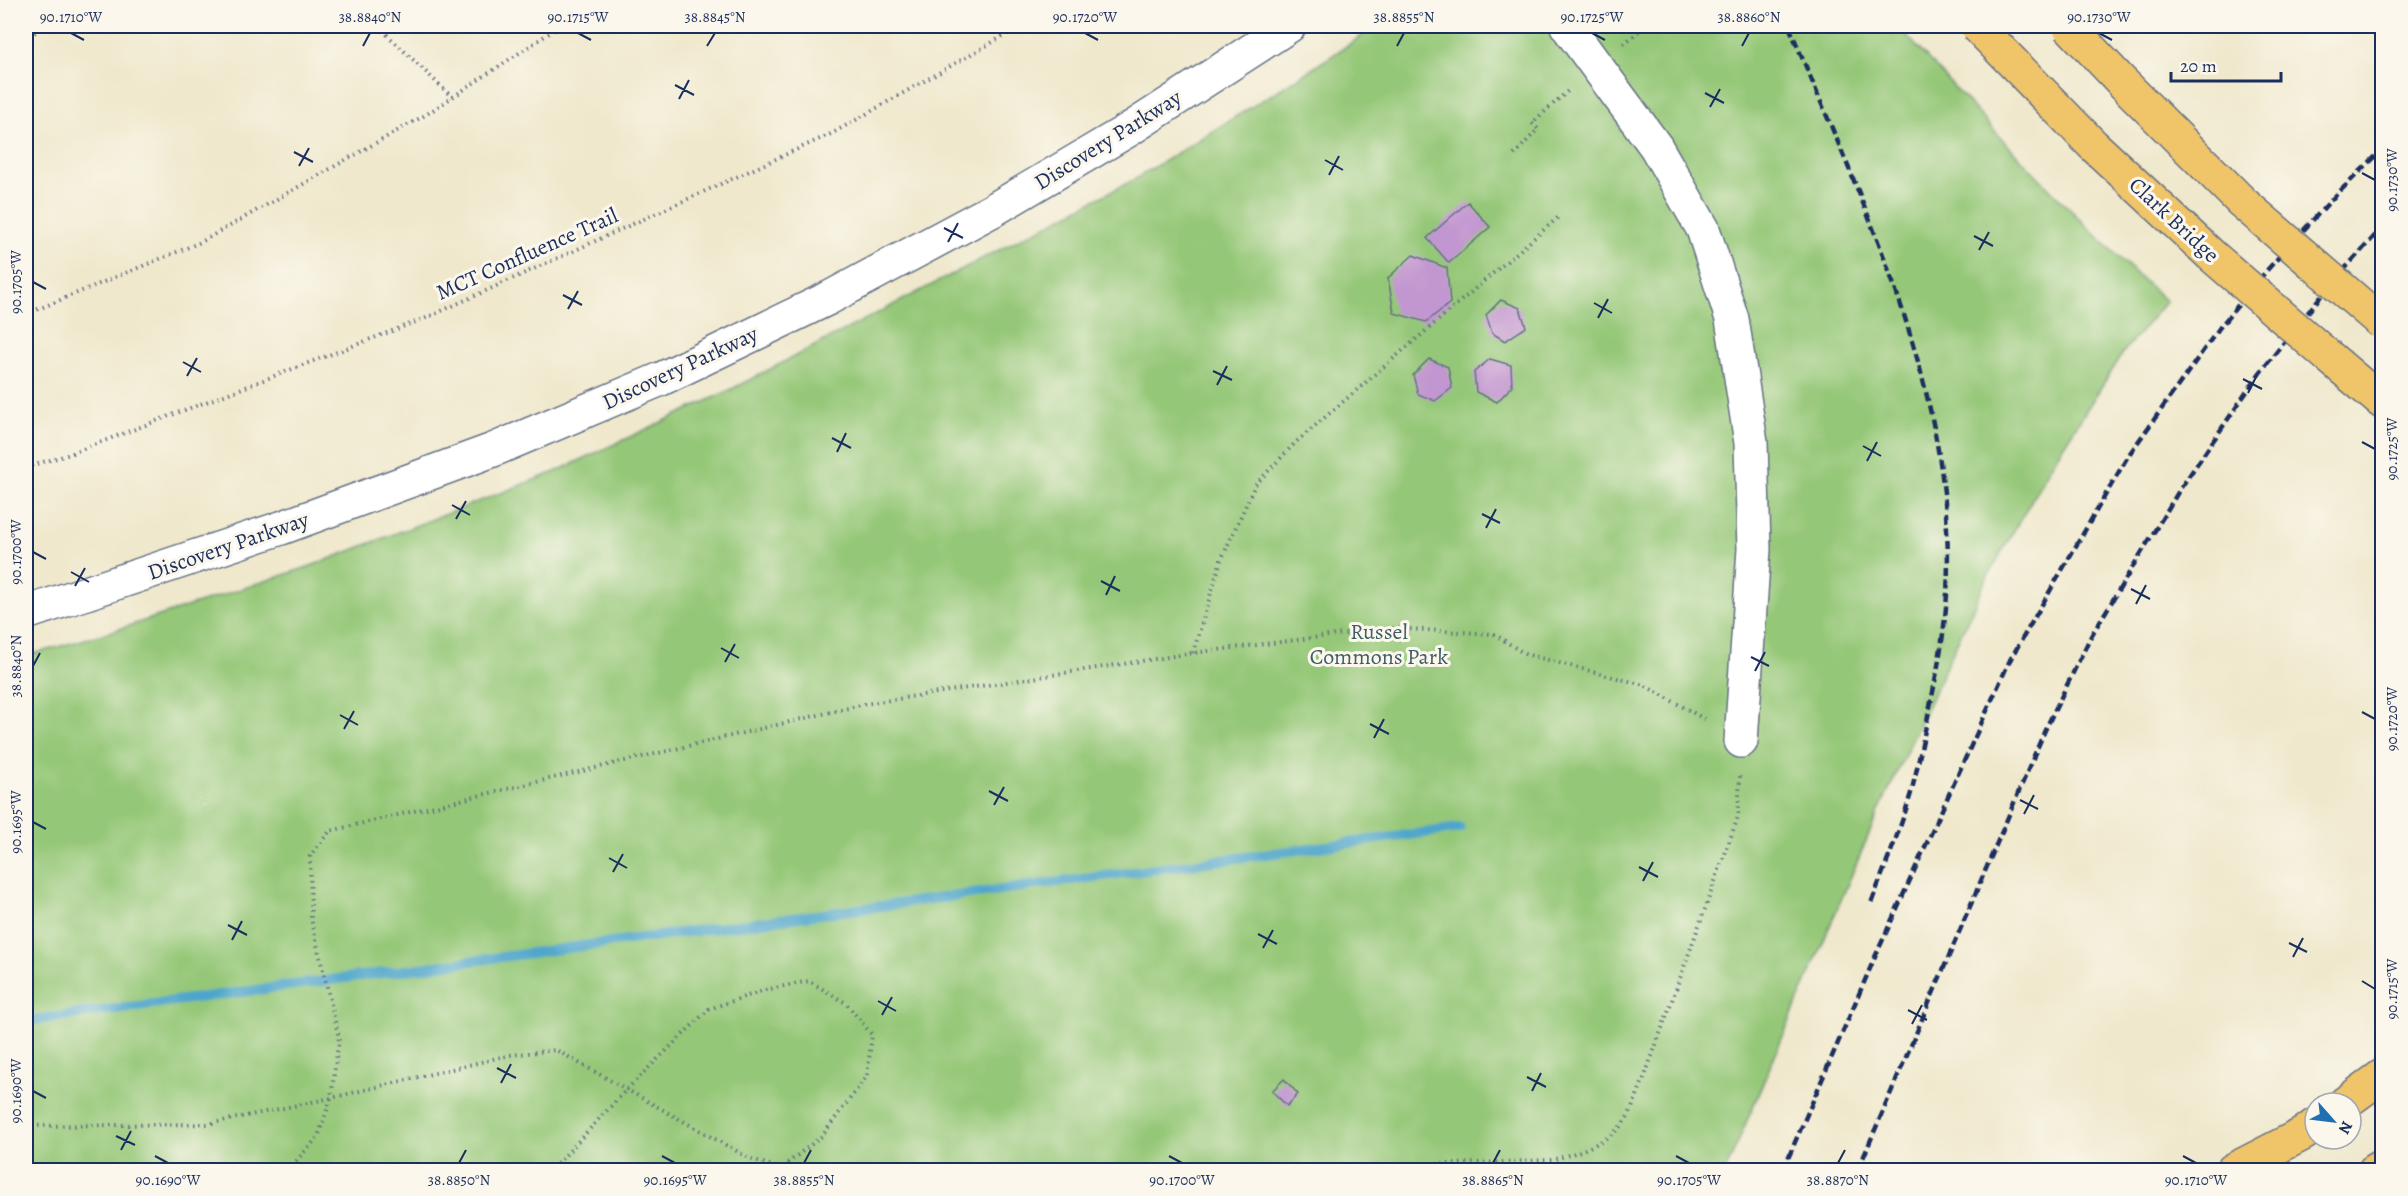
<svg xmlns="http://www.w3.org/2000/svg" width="2408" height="1196" font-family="Alegreya,serif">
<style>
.green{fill:#94c777;stroke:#587b6a;stroke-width:1.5}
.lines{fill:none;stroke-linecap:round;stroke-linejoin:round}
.stream{stroke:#4ea5cb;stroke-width:10}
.building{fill:#c296d0}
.minor-casing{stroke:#657084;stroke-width:36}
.highway-casing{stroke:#657084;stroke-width:36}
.path{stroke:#657084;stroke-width:4;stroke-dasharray:1.5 4.5;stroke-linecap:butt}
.minor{stroke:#fff;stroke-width:33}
.highway{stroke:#f0c469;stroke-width:33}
.rail{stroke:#1b2f5e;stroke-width:4.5;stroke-dasharray:9 4.5;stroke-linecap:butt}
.highway-bridge-casing{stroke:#657084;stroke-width:36;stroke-linecap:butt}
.highway-bridge{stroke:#f0c469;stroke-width:33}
.ticks{fill:none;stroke:#1b2f5e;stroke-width:2}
.labels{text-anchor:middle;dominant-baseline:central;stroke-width:6;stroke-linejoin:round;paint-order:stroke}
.street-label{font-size:22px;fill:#1b2f5e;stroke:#fbf7ec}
.park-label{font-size:22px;fill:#3f5d66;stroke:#fbf7ec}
.neatline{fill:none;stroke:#1b2f5e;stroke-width:2}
.ticks-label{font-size:15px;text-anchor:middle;fill:#1b2f5e}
</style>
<rect width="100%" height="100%" fill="#fbf7ec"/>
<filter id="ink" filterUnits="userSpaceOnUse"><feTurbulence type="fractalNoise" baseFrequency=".0167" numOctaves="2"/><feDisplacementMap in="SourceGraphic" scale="12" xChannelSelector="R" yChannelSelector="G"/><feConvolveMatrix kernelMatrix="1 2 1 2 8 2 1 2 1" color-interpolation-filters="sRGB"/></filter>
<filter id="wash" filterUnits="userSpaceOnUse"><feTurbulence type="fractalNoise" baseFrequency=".008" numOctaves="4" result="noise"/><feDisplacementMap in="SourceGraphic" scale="24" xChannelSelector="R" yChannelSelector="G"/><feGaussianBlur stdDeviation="1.35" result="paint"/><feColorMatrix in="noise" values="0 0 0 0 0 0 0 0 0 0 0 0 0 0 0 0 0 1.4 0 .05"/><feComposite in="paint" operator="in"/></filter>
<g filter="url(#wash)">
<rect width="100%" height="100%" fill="#efe8cc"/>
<path class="green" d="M 1377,26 L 1898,26 C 1985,121 2070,215 2166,301 L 2125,350 L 2058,454 L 1988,576 L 1878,813 L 1726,1170 L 26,1170 L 26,656 L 110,632 L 311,566 L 555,472 L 726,392 L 1137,178 L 1301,76 Z"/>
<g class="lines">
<polyline class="stream" points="26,1021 1460,828"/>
</g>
<g id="blocks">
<g class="building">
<polygon points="1468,202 1490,227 1449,263 1427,238"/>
<polygon points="1413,255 1447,268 1450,303 1426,322 1394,313 1388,278"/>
<polygon points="1501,300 1520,308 1526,327 1505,341 1492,333 1486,315"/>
<polygon points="1429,359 1448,367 1452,388 1435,401 1418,394 1413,375"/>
<polygon points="1490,359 1511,365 1512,386 1497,402 1476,392 1474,372"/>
<polygon points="1284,1079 1298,1094 1287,1106 1272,1091"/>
</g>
</g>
</g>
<g filter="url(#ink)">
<use href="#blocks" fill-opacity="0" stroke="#657084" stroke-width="1.5"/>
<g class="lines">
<defs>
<g id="minor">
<polyline points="1567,26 1656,147 1703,229 1732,319 1751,443 1754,549 1741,741"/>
<polyline points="26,613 281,528 493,450 661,379 829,298 993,210 1130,129 1289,26"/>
</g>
<g id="highway">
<polyline points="2329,357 2382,402"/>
<polyline points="2345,1103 2382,1076"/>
<polyline points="2233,1170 2303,1134 2315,1125"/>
<polyline points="2375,1170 2382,1166"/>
</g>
</defs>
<use href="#minor" class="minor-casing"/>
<use href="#highway" class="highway-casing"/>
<g class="path">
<polyline points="378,26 452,97"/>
<polyline points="26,42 41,26"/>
<polyline points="1624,44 1639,31 1641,26"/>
<polyline points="1514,155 1538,129 1532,123 1570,89"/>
<polyline points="26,314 201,242 427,114 560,26"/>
<polyline points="26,467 67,455 426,318 833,133 1021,26"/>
<polyline points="1193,653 1221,560 1255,485 1295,443 1561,215"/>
<polyline points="26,1126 208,1124 331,1098 510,1055 556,1050 749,1158 784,1170"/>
<polyline points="288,1170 318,1137 331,1098 339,1038 311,919 310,856 330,831 865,704 1193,653 1391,628 1494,634 1525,654 1644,685 1708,721"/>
<polyline points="547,1170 557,1164 627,1089 709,1009 765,990 809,981 846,1003 872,1035 867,1076 822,1136 780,1169"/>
<path d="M 1298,1170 L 1552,1160 C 1579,1152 1613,1142 1628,1116 C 1634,1105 1638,1092 1643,1081 L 1738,817 L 1740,775"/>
</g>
<use href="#minor" class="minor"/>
<use href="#highway" class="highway"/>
<g class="rail">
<path d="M 1789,26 C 1863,206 1958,394 1947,594 C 1944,642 1934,688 1924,735 C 1920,754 1916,774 1911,793 C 1900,831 1884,869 1870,906"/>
<polyline points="1783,1170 1875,957 2010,660 2128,456 2220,327 2268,269 2333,198 2382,150"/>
<polyline points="1858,1170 2045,730 2091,636 2180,489 2259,374 2329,286 2382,228"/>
</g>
<defs>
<g id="highway-bridge">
<polyline points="1977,26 2093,145 2211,255 2329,357"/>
<polyline points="2069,26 2122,82 2242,202 2382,323"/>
</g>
</defs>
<use href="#highway-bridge" class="highway-bridge-casing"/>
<use href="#highway-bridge" class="highway-bridge"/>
</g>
</g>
<path class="ticks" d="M 71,33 L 84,40M 578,33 L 591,40M 1085,33 L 1098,40M 1592,33 L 1605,40M 2099,33 L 2112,40M 363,46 L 370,33M 707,46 L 715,33M 1397,46 L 1404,33M 1742,46 L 1749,33M 675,85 L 694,95M 1705,93 L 1724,103M 679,99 L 689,80M 1710,107 L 1720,89M 294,152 L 313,162M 1325,160 L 1343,170M 299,166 L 309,148M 2362,173 L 2375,180M 1329,175 L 1339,156M 944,228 L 963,238M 1974,236 L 1993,246M 948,242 L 958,223M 1979,250 L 1989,232M 33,282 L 46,289M 563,295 L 582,305M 1594,303 L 1612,313M 568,309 L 578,291M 1598,318 L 1608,299M 183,362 L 201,372M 1213,371 L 1232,380M 187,376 L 197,358M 2243,379 L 2262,389M 1217,385 L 1227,366M 2248,393 L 2257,375M 832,438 L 851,448M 2362,442 L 2375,449M 1863,446 L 1881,456M 837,452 L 846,433M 1867,461 L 1877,442M 452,505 L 470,515M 1482,514 L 1500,523M 456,519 L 466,501M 1486,528 L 1496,509M 33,552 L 46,559M 71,572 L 89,582M 1101,581 L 1120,591M 75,586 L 85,568M 2131,589 L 2150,599M 1106,595 L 1115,576M 2136,604 L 2146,585M 721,648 L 739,658M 1751,657 L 1769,666M 725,662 L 735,644M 33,666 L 40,653M 1755,671 L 1765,652M 2362,712 L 2375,719M 340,715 L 358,725M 1370,724 L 1389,734M 344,729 L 354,711M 1374,738 L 1384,719M 989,791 L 1008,801M 2020,800 L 2038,809M 994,805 L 1004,787M 2024,814 L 2034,795M 33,822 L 46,829M 609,858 L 627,868M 1639,867 L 1658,877M 613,872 L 623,854M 1643,881 L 1653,862M 228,925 L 247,935M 1258,934 L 1277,944M 232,940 L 242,921M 2289,943 L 2307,952M 1263,948 L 1273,930M 2293,957 L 2303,938M 2362,981 L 2375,989M 878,1001 L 896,1011M 1908,1010 L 1927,1020M 882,1015 L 892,997M 1912,1024 L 1922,1005M 497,1068 L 516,1078M 1527,1077 L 1546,1087M 501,1083 L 511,1064M 33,1091 L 46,1098M 1532,1091 L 1541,1073M 116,1136 L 135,1145M 121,1150 L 131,1131M 155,1156 L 168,1163M 662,1156 L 675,1163M 1169,1156 L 1182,1163M 1676,1156 L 1689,1163M 2183,1156 L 2196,1163M 459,1163 L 466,1150M 804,1163 L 811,1150M 1493,1163 L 1500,1150M 1838,1163 L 1845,1150"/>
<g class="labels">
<g class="street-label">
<text transform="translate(1108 140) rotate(-32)">Discovery Parkway</text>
<text transform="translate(2174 220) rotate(43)">Clark Bridge</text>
<text transform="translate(527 254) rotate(-24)">MCT Confluence Trail</text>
<text transform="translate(680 368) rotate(-25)">Discovery Parkway</text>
<text transform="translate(228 546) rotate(-19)">Discovery Parkway</text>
</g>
<g class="park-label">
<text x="1379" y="632">Russel<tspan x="1379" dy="25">Commons Park</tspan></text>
</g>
</g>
<rect width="2408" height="1196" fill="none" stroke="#fbf7ec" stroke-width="66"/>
<g transform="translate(2333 1121) rotate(118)"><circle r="28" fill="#fbf7ec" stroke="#a1a7b3" stroke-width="1.5"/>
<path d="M0-4.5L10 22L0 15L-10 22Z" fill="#1f6fb2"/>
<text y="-9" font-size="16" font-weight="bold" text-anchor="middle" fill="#1b2f5e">N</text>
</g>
<path d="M2171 72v9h110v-9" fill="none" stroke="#1b2f5e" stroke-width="3"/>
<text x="2180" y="72" font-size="18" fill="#1b2f5e" stroke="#fbf7ec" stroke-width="4.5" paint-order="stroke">20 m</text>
<rect x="33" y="33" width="2342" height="1130" class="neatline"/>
<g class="ticks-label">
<text x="71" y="22">90.1710°W</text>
<text x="370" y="22">38.8840°N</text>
<text x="578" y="22">90.1715°W</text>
<text x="715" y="22">38.8845°N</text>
<text x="1085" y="22">90.1720°W</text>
<text x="1404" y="22">38.8855°N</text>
<text x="1592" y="22">90.1725°W</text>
<text x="1749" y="22">38.8860°N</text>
<text x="2099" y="22">90.1730°W</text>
<text transform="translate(2392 180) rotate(-90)" y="5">90.1730°W</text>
<text transform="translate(16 282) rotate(-90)" y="5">90.1705°W</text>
<text transform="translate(2392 449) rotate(-90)" y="5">90.1725°W</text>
<text transform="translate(16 552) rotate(-90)" y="5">90.1700°W</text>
<text transform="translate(16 666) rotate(-90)" y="5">38.8840°N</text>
<text transform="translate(2392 719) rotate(-90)" y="5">90.1720°W</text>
<text transform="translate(16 822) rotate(-90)" y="5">90.1695°W</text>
<text transform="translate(2392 989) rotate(-90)" y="5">90.1715°W</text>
<text transform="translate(16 1091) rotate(-90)" y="5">90.1690°W</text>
<text x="168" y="1185">90.1690°W</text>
<text x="459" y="1185">38.8850°N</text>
<text x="675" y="1185">90.1695°W</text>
<text x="804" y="1185">38.8855°N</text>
<text x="1182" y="1185">90.1700°W</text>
<text x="1493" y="1185">38.8865°N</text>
<text x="1689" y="1185">90.1705°W</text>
<text x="1838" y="1185">38.8870°N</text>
<text x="2196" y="1185">90.1710°W</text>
</g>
</svg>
